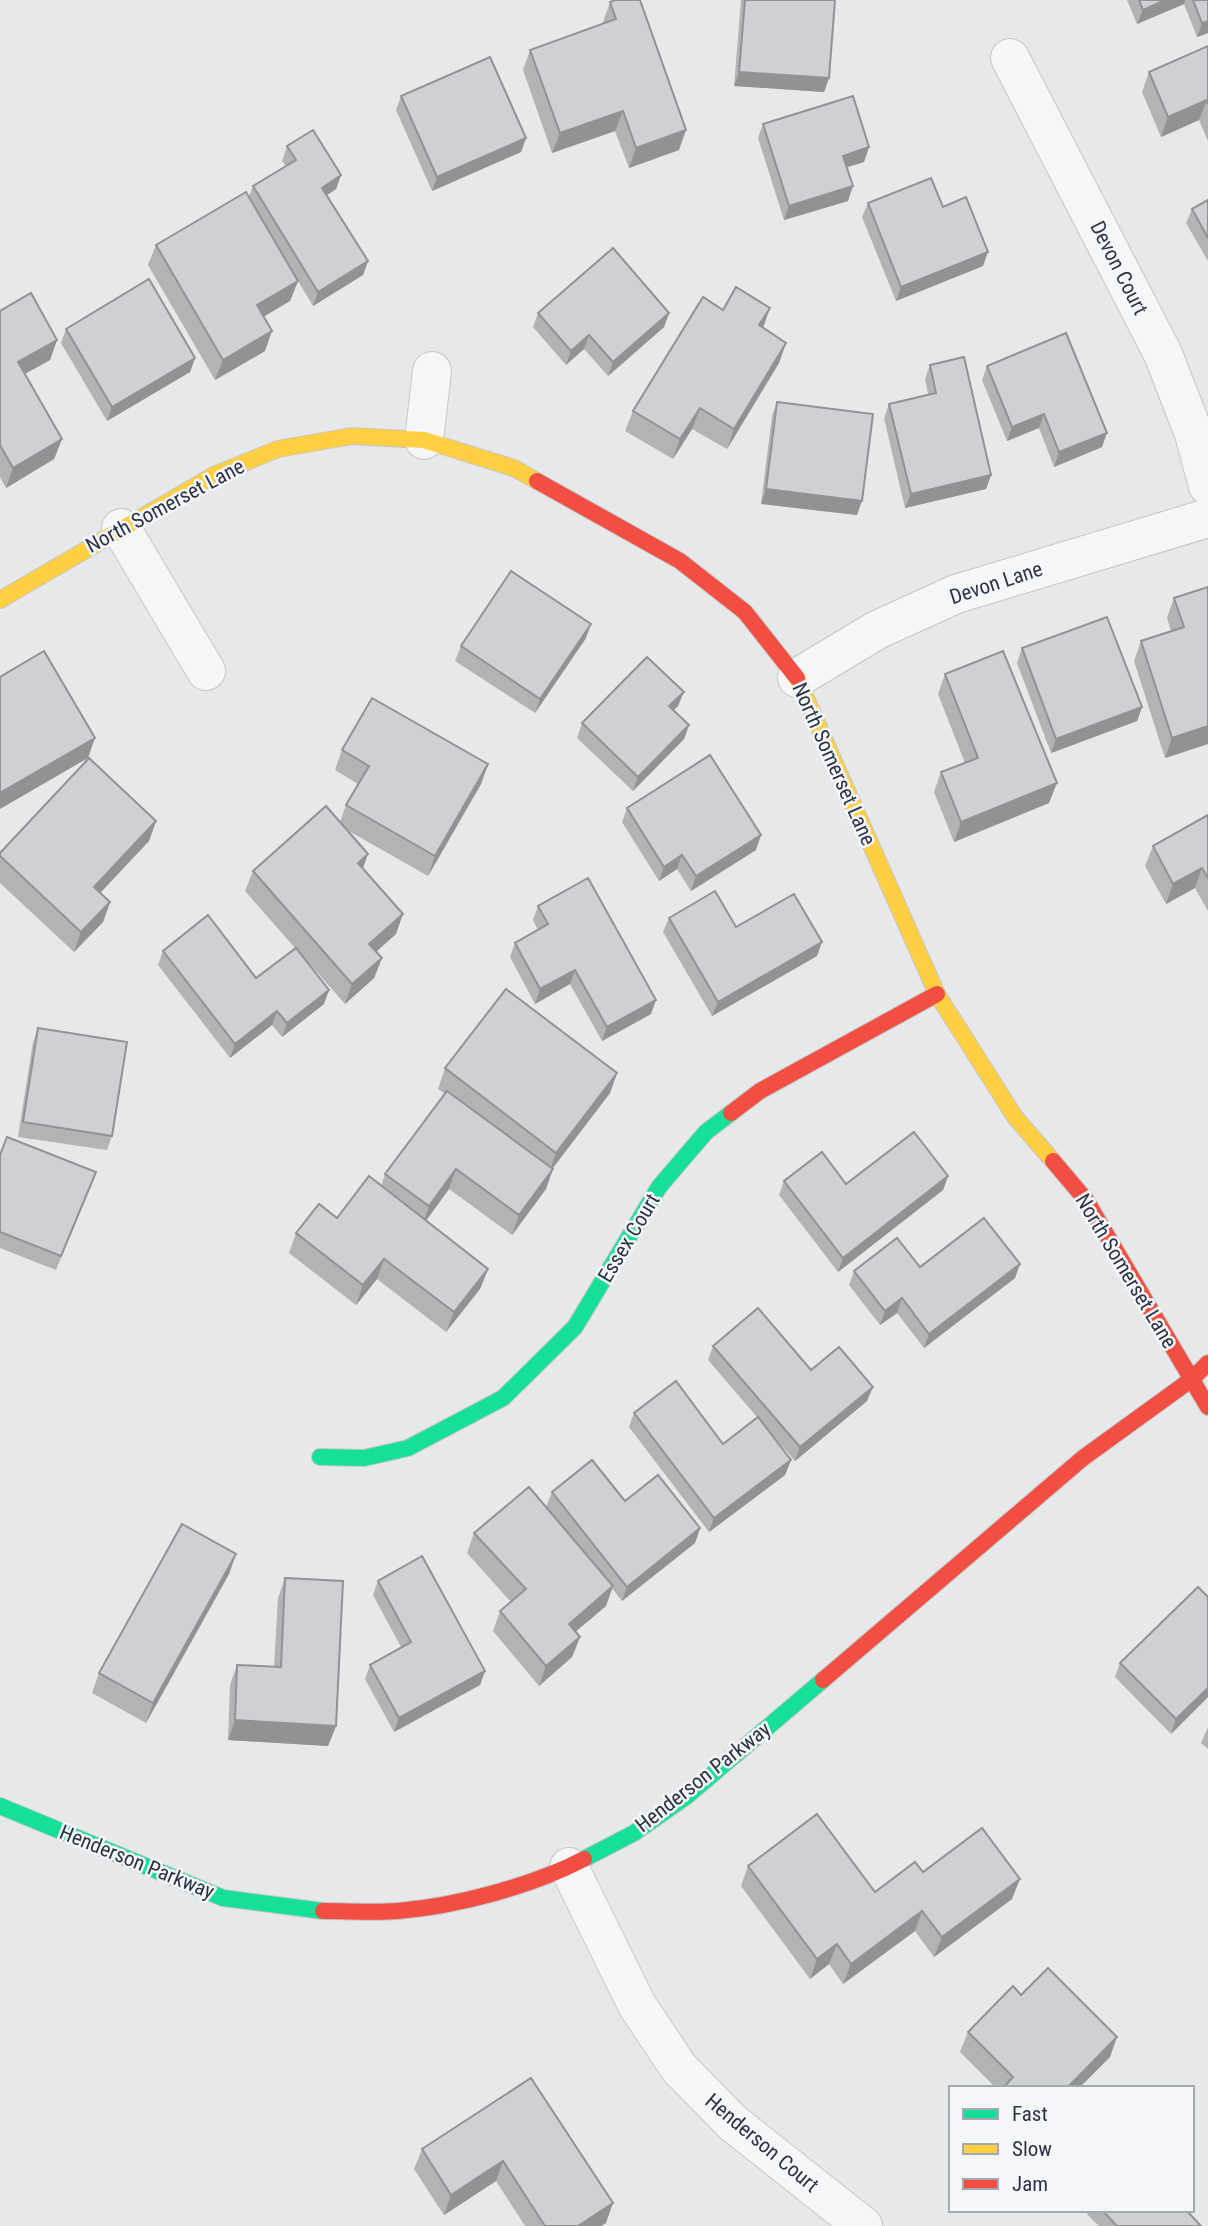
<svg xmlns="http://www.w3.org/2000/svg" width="1208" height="2226" font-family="'Roboto Condensed',sans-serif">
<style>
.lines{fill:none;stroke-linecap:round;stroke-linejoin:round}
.street-casing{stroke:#c4c6c8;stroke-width:40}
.fast-casing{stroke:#c4c6c8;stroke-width:18}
.slow-casing{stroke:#c4c6c8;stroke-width:18}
.jam-casing{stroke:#c4c6c8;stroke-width:18}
.street{stroke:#f5f6f7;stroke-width:38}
.fast{stroke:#16e098;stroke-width:16}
.slow{stroke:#ffcf43;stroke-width:16}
.jam{stroke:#f24e42;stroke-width:16}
.wall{fill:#b1b3b5}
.shaded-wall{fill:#909294}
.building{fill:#ced0d3;stroke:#909294;stroke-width:2}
.labels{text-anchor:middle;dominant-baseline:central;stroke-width:5;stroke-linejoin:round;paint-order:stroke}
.street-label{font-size:21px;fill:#2b3445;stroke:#f4f6f9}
</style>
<rect width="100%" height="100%" fill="#e6e8ea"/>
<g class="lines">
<defs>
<g id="street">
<polyline points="1010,58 1163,354 1194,434 1208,486"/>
<polyline points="424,440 432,371"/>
<polyline points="121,528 206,671"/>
<polyline points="797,678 877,630 956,594 1208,518"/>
<polyline points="569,1867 637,2005 679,2068 733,2123 863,2226"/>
</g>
<g id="fast">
<polyline points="320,1457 364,1458 408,1448 503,1398 575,1327 659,1187 706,1132 731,1113"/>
<polyline points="0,1806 223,1898 323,1911"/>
<polyline points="584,1859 634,1833 687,1796 823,1680"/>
</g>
<g id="slow">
<polyline points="0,600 214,475 278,449 352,436 424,440 514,468 537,481"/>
<polyline points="797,678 937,994 1015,1117 1053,1161"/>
</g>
<g id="jam">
<polyline points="537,481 680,561 745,612 797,678"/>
<polyline points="731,1113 760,1091 937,994"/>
<polyline points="1053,1161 1086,1200 1208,1407"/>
<polyline points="823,1680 1083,1458 1192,1379 1208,1363"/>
<path d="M 323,1911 C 348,1911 374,1913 398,1911 C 457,1906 532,1886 584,1859"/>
</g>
</defs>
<use href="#street" class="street-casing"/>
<use href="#fast" class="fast-casing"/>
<use href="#slow" class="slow-casing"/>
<use href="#jam" class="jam-casing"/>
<use href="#street" class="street"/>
<use href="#fast" class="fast"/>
<use href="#slow" class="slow"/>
<use href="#jam" class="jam"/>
</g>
<g class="wall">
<polygon points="741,0 835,0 829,78 824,92 734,86"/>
<polygon points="1127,0 1208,0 1208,33 1197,37 1184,4 1137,24"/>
<polygon points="610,2 679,150 629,168 615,131 552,153 523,70 530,50 603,24 603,22"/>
<polygon points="1208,46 1208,141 1199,120 1161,137 1142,92 1149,72"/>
<polygon points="401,96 526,138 521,152 432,191 396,110"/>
<polygon points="763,124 869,147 864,162 846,167 848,201 784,220 758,138"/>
<polygon points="287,146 341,175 336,189 326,196 368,261 363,275 313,306 298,281 290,301 264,316 265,351 215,380 148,265 156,245 249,197 253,186 286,166 282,161"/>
<polygon points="1208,200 1208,261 1186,223 1192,209"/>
<polygon points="868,203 943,207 983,266 896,301 862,217"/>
<polygon points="723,310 762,328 786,343 779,363 727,449 692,429 673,459 625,431 633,411"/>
<polygon points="0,311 57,340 50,360 25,374 62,439 54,459 6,488 0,477"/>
<polygon points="538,313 669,313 664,327 608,376 584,349 566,365 533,327"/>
<polygon points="66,329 195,358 190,372 107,421 61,343"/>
<polygon points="930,365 991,475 986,489 905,508 884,418 889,404 928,394 925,379"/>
<polygon points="987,366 1102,447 1054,467 1039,428 1007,441 982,380"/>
<polygon points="777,402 857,515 761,504 772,416"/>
<polygon points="1208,587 1208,744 1165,758 1134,661 1141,641 1171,631 1167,618 1174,598"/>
<polygon points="586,638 535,713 455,661 461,646"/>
<polygon points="1022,648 1142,707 1137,721 1051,753 1017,663"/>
<polygon points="945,674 1049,803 954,842 934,792 941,772 965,763 938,694"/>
<polygon points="678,706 674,710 689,725 684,739 633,791 577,738 582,723"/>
<polygon points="342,750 488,764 481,784 428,876 347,830 363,869 396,934 376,952 382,958 374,978 345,1004 301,954 324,1004 282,1037 272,1025 230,1058 158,965 163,951 256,978 295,948 245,891 253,871 340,822 346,805 358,784 335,770"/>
<polygon points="627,808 756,850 691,891 677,869 659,881 622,822"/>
<polygon points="1208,815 1208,911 1195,888 1166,904 1145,866 1153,846"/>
<polygon points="156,821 149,841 100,892 110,902 103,922 74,952 0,883 0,853"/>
<polygon points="538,906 651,1014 602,1041 570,984 535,1004 510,957 515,943 538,930 533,920"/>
<polygon points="669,918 736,927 817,956 712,1016 663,932"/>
<polygon points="38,1028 112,1136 107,1150 18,1137 33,1042"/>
<polygon points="445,1068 617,1073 610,1093 552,1169 546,1189 512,1235 449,1189 426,1221 488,1269 480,1289 446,1332 377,1279 356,1305 289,1253 296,1233 337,1218 381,1186 385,1174 445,1094 438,1089"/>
<polygon points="0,1155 91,1186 56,1270 0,1248"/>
<polygon points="948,1176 943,1190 838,1272 779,1195 784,1181 846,1184"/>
<polygon points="920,1267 1015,1278 924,1348 897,1313 880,1325 849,1285 854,1271"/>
<polygon points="713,1346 811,1370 867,1401 795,1461 762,1423 791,1460 785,1475 709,1532 629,1427 634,1413 723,1444 757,1417 708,1360"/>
<polygon points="552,1492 625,1501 700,1528 695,1543 622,1601 612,1588 606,1606 575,1632 580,1637 572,1657 539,1686 493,1631 500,1611 511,1602 467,1553 474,1533 564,1528 546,1507"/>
<polygon points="236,1554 229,1574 146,1723 92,1693 99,1673"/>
<polygon points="285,1578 336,1726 328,1746 228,1740 230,1685 237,1665 274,1667 278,1598"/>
<polygon points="378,1581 485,1671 480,1685 394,1732 365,1679 370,1665 401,1647 373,1595"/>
<polygon points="1208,1597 1208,1697 1171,1734 1115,1677 1120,1663"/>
<polygon points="1208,1727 1208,1749 1201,1743"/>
<polygon points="748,1866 875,1892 923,1872 1012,1899 934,1957 915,1931 843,1984 829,1964 810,1979 741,1886"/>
<polygon points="1021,1995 1110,2057 1079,2088 996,2088 960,2052 968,2032"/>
<polygon points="531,2078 606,2223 601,2226 525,2226 496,2181 444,2215 414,2169 422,2149"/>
<polygon points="1089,2210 1186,2210 1201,2226 1099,2226 1087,2214"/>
</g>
<g class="shaded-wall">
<polygon points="1165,0 1185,0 1184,4 1137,24 1143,10"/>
<polygon points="1208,21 1208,33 1197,37 1202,23"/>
<polygon points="739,72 829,78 824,92 734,86"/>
<polygon points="1207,100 1199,120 1161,137 1168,117"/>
<polygon points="623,111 615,131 552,153 560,133"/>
<polygon points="686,130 679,150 629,168 636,148"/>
<polygon points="526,138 521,152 432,191 437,177"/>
<polygon points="869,147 864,162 838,170 843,156"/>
<polygon points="341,175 336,189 316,202 322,188"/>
<polygon points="853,186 848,201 784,220 789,206"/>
<polygon points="988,252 983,266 896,301 901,287"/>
<polygon points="368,261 363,275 313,306 318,292"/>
<polygon points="298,281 290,301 250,325 257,305"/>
<polygon points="770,308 763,328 759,325"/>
<polygon points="669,313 664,327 608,376 613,362"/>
<polygon points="272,331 265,351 215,380 223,360"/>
<polygon points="589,335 584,349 566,365 571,351"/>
<polygon points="57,340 50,360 10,382 18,362"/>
<polygon points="786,343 779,363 727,449 734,429"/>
<polygon points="195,358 190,372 107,421 112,407"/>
<polygon points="700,408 692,429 673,459 680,439"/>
<polygon points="1044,414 1039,428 1007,441 1012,427"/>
<polygon points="1107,433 1102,447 1054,467 1059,452"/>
<polygon points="62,439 54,459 6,488 13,468"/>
<polygon points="991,475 986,489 905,508 911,494"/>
<polygon points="766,489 862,501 857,515 761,504"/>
<polygon points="591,624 586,638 535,713 540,699"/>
<polygon points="684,692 678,706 664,720 669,706"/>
<polygon points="1142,707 1137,721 1051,753 1056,739"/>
<polygon points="689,725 684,739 633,791 638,777"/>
<polygon points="1208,726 1208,744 1165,758 1172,738"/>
<polygon points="95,738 88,758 0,809 0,793"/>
<polygon points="488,764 481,784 428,876 435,856"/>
<polygon points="1057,783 1049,803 954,842 961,822"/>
<polygon points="156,821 149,841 87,907 94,887"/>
<polygon points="761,835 756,850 691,891 696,876"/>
<polygon points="368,854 361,874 358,863"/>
<polygon points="682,855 677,869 659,881 664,867"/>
<polygon points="1202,868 1195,888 1166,904 1173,884"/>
<polygon points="110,902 103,922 74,952 81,932"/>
<polygon points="403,914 396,934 362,964 369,944"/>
<polygon points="822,942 817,956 712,1016 718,1002"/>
<polygon points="382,958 374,978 345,1004 352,984"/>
<polygon points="575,970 570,984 535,1004 540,989"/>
<polygon points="329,990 324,1004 282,1037 287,1023"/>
<polygon points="656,1000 651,1014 602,1041 607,1027"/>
<polygon points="277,1011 272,1025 230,1058 235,1044"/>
<polygon points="617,1073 610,1093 549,1173 556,1153"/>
<polygon points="456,1169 449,1189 422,1226 429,1206"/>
<polygon points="553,1169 546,1189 512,1235 519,1215"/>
<polygon points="948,1176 943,1190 838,1272 843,1258"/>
<polygon points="384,1259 377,1279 356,1305 363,1285"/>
<polygon points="1020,1264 1015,1278 924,1348 929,1334"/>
<polygon points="488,1269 480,1289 446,1332 454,1312"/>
<polygon points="902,1298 897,1313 880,1325 885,1311"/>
<polygon points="873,1387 867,1401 795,1461 800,1447"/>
<polygon points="791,1460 785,1475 709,1532 714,1518"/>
<polygon points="700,1528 695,1543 622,1601 627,1587"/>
<polygon points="236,1554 229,1574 146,1723 153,1703"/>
<polygon points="613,1586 606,1606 561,1644 569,1624"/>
<polygon points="580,1637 572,1657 539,1686 546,1666"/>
<polygon points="485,1671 480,1685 394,1732 399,1718"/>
<polygon points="1208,1688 1208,1697 1171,1734 1176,1719"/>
<polygon points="235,1720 336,1726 328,1746 228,1740"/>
<polygon points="1020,1879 1012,1899 934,1957 942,1937"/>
<polygon points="922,1911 915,1931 843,1984 851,1964"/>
<polygon points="837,1944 829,1964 810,1979 817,1959"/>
<polygon points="1117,2037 1110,2057 1079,2088 1067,2088"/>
<polygon points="503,2161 496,2181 444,2215 451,2195"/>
<polygon points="613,2203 606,2223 601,2226 578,2226"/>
</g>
<g class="building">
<polygon points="615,0 640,0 686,130 636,148 623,111 560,133 530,50 616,19 610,2"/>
<polygon points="745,0 835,0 829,78 739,72"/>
<polygon points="1139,0 1165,0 1143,10"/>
<polygon points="1193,0 1208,0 1208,21 1202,23"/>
<polygon points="1208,46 1208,104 1207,100 1168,117 1149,72"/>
<polygon points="490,57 526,138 437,177 401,96"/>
<polygon points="853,96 869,147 843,156 853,186 789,206 763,124"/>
<polygon points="313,130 341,175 322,188 368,261 318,292 253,186 296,160 287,146"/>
<polygon points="931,178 943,207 966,197 988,252 901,287 868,203"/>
<polygon points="246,192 298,281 257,305 272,331 223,360 156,245"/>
<polygon points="1208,200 1208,238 1192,209"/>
<polygon points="613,248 669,313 613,362 589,335 571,351 538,313"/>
<polygon points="149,279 195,358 112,407 66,329"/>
<polygon points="736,287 770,308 759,325 786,343 734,429 700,408 680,439 633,411 703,297 723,310"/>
<polygon points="31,293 57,340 18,362 62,439 13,468 0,445 0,311"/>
<polygon points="1066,333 1107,433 1059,452 1044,414 1012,427 987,366"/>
<polygon points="964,357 991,475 911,494 889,404 936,393 930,365"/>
<polygon points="777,402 873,414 862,501 766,489"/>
<polygon points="511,571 591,624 540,699 461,646"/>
<polygon points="1208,587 1208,726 1172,738 1141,641 1184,627 1174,598"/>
<polygon points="1107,617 1142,707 1056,739 1022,648"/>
<polygon points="44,651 95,738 0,793 0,677"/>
<polygon points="1003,651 1057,783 961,822 941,772 978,758 945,674"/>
<polygon points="647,657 684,692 669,706 689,725 638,777 582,723"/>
<polygon points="372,698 488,764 435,856 346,805 369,766 342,750"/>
<polygon points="710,755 761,835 696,876 682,855 664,867 627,808"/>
<polygon points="89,758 156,821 94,887 110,902 81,932 0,856 0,853"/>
<polygon points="326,806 368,854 358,863 403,914 369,944 382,958 352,984 253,871"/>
<polygon points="1208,815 1208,878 1202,868 1173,884 1153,846"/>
<polygon points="588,878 656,1000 607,1027 575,970 540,989 515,943 548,924 538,906"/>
<polygon points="715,891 736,927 794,894 822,942 718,1002 669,918"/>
<polygon points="208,915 256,978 296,948 329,990 287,1023 277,1011 235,1044 163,951"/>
<polygon points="506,989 617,1073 556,1153 445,1068"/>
<polygon points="38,1028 127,1042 112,1136 23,1122"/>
<polygon points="447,1091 553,1169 519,1215 456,1169 429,1206 385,1174"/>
<polygon points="914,1132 948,1176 843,1258 784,1181 822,1152 846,1184"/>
<polygon points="7,1137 96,1172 61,1256 0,1232 0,1155"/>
<polygon points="369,1176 488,1269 454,1312 384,1259 363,1285 296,1233 319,1204 337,1218"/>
<polygon points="984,1218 1020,1264 929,1334 902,1298 885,1311 854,1271 897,1238 920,1267"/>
<polygon points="758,1308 811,1370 839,1347 873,1387 800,1447 713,1346"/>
<polygon points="676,1381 723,1444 758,1417 791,1460 714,1518 634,1413"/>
<polygon points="592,1460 625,1501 658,1475 700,1528 627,1587 552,1492"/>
<polygon points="529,1487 613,1586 569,1624 580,1637 546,1666 500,1611 526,1589 474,1533"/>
<polygon points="182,1524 236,1554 153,1703 99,1673"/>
<polygon points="422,1556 485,1671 399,1718 370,1665 411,1642 378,1581"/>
<polygon points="285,1578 343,1581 336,1726 235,1720 237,1665 281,1667"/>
<polygon points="1198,1587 1208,1597 1208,1688 1176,1719 1120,1663"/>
<polygon points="817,1814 875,1892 915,1862 923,1872 982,1828 1020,1879 942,1937 922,1911 851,1964 837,1944 817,1959 748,1866"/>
<polygon points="1048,1968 1117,2037 1067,2088 1003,2088 1013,2077 968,2032 1013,1986 1021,1995"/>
<polygon points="531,2078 613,2203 578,2226 545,2226 503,2161 451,2195 422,2149"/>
<polygon points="1102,2210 1186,2210 1201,2226 1117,2226"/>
</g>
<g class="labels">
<g class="street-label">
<text transform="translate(1119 268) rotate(63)">Devon Court</text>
<text transform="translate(165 506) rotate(-28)">North Somerset Lane</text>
<text transform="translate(996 583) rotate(-18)">Devon Lane</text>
<text transform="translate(834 764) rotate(66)">North Somerset Lane</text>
<text transform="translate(629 1238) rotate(-59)">Essex Court</text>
<text transform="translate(1126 1271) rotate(59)">North Somerset Lane</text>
<text transform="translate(703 1777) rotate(-38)">Henderson Parkway</text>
<text transform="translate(137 1862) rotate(22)">Henderson Parkway</text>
<text transform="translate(762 2143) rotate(40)">Henderson Court</text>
</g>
</g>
<rect x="949" y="2086" width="245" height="126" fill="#f4f6f9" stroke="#a4a8b1" stroke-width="2"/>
<rect x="963" y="2109" width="35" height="10" fill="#16e098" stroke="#a4a8b1" stroke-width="2"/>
<text x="1012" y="2121" font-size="21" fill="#2b3445">Fast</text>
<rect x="963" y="2144" width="35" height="10" fill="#ffcf43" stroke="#a4a8b1" stroke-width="2"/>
<text x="1012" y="2156" font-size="21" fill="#2b3445">Slow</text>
<rect x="963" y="2179" width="35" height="10" fill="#f24e42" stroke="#a4a8b1" stroke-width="2"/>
<text x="1012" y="2191" font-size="21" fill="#2b3445">Jam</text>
</svg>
